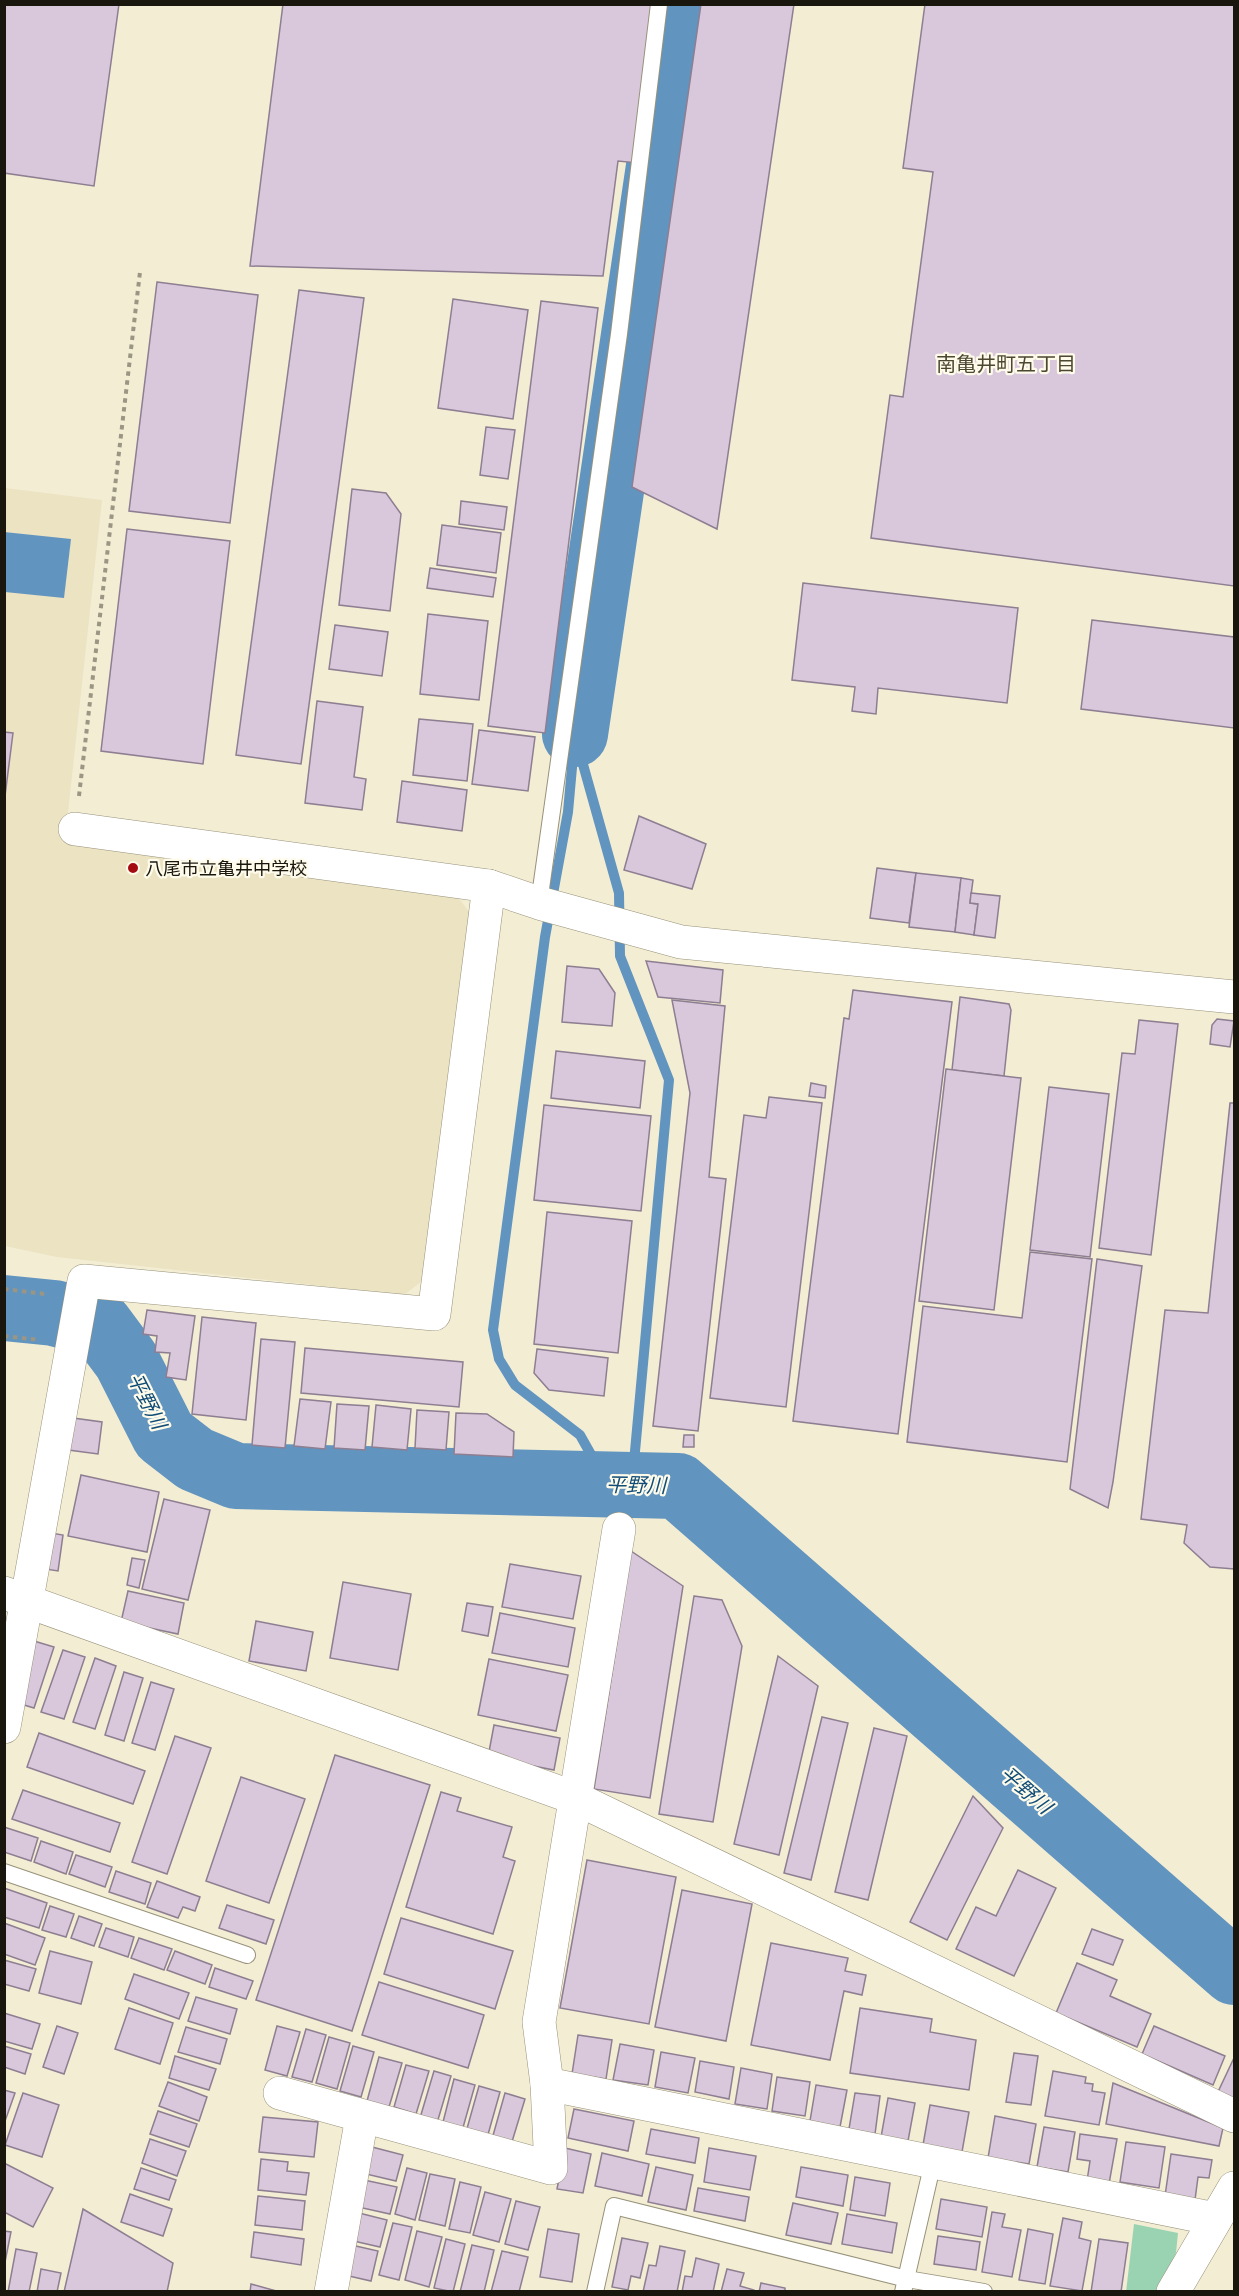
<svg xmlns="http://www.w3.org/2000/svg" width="1239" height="2296" font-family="'Space Grotesk','Noto Sans JP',sans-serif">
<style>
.built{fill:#ebe3c2}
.green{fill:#9ad3b2}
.water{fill:#6194bf}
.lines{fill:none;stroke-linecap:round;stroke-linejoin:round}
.stream{stroke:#6194bf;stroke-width:10}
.river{stroke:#6194bf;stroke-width:66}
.building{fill:#d9c7dc;stroke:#8e7e91;stroke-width:1.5}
.lane-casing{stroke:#97927a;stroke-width:18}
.street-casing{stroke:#97927a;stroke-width:34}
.path{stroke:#9b9684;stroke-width:4;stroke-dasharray:4.5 4.5;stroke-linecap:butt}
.lane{stroke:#fff;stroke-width:16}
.street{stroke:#fff;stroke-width:33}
.poi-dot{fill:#a40c12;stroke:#fefbeb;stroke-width:2}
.labels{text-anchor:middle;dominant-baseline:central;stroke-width:4.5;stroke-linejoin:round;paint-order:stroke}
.poi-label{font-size:18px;fill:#18160d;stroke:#fefbeb;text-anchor:start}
.neighbourhood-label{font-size:20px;fill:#4b4731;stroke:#fefbeb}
.water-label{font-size:20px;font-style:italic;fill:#114d77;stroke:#fefbeb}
</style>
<rect width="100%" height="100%" fill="#f3edd4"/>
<polygon class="built" points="5,488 102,500 65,840 457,896 476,921 426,1278 404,1295 57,1257 5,1246"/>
<polygon class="green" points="1134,2224 1178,2233 1176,2253 1158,2291 1126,2292"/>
<polygon class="water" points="4,532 71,539 64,598 5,592"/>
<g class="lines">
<g class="stream">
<polyline points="575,734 568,812 545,937 493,1330 499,1359 515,1385 580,1435 607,1483"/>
<polyline points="577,743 619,893 620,956 669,1080 632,1484"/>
</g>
<g class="river">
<polyline points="575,734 683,4"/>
<polyline points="4,1308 54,1313 100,1325 126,1360 164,1435 195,1459 236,1476 678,1486 1234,1972"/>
</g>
</g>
<g class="building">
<polygon points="4,4 119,4 94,186 4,173"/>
<polygon points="283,4 657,4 638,163 618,161 603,276 250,266"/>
<polygon points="701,4 794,4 717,529 632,487"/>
<polygon points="925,4 1234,4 1234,586 871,538 890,395 903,397 933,172 903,168"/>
<polygon points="157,282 258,295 230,523 129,511"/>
<polygon points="299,290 364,298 301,764 236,755"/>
<polygon points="453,299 528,310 513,419 438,408"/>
<polygon points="541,301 598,308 545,733 488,726"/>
<polygon points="486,427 515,430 508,479 480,475"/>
<polygon points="352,489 386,493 401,514 390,611 339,605"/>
<polygon points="461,501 507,507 504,530 459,524"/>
<polygon points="442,525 501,533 496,573 437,565"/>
<polygon points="127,529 230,541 203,764 101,751"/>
<polygon points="430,568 496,578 493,597 427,588"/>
<polygon points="803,583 1018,608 1007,703 878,688 876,714 852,711 855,687 792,680"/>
<polygon points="428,614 488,621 479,700 420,694"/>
<polygon points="1092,620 1234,637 1234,728 1081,709"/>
<polygon points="335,625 388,632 382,676 329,669"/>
<polygon points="317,701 363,707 354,777 366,779 362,810 305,803"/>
<polygon points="419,719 473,724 467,781 413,775"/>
<polygon points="479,730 535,737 528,791 472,784"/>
<polygon points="4,732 13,733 5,796 4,796"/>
<polygon points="402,781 467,790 462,831 397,822"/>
<polygon points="639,816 706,844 692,889 624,870"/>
<polygon points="877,868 916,873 909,923 870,918"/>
<polygon points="916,873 961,878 955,932 909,927"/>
<polygon points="961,878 973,880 970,903 978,904 974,935 955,932"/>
<polygon points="971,893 1000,896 995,938 974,935 978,904 970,903"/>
<polygon points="646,961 723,970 720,1003 658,997"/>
<polygon points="567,966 599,969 615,993 612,1026 562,1022"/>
<polygon points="853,990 952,1002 898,1434 793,1421 844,1018 849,1019"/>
<polygon points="960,997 1009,1004 1011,1010 1004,1076 952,1070"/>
<polygon points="672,1000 725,1006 709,1177 726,1179 698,1431 653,1426 690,1093"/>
<polygon points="1217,1019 1234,1021 1230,1047 1210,1044 1212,1025"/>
<polygon points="1139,1020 1178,1024 1151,1255 1099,1248 1122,1053 1135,1054"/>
<polygon points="556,1051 645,1061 640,1108 551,1098"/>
<polygon points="946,1069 1021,1078 994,1310 919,1301"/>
<polygon points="811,1083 826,1086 825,1098 809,1096"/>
<polygon points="1049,1087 1109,1094 1090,1257 1030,1250"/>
<polygon points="769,1097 822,1103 786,1407 710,1398 744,1115 766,1118"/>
<polygon points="1230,1103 1234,1103 1234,1569 1210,1567 1184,1543 1187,1525 1141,1519 1165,1310 1208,1313"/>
<polygon points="544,1105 651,1116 641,1211 534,1200"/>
<polygon points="547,1212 632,1221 618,1353 534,1344"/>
<polygon points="1030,1252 1092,1259 1067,1462 907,1442 923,1306 1022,1318"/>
<polygon points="1097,1259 1142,1266 1113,1482 1108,1508 1070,1489"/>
<polygon points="147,1310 195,1316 186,1380 166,1377 170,1353 155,1352 157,1336 143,1334"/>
<polygon points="202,1317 256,1323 246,1420 192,1414"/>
<polygon points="261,1339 295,1342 285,1448 252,1445"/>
<polygon points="305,1348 463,1362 459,1407 301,1393"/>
<polygon points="537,1349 608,1358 604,1396 549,1390 534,1373"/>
<polygon points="300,1399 331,1402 325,1449 294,1446"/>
<polygon points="337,1404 369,1406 365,1450 334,1448"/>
<polygon points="376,1405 411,1409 407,1450 372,1447"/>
<polygon points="417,1410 449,1412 446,1450 415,1448"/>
<polygon points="456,1413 487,1414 514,1432 513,1457 454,1454"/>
<polygon points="66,1417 102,1422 98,1454 61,1449"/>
<polygon points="684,1435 694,1435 694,1447 683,1447"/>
<polygon points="81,1475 159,1492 147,1552 68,1536"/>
<polygon points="164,1499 210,1510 188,1600 142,1589"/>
<polygon points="45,1532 63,1535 58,1571 39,1568"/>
<polygon points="631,1551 683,1586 650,1798 594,1789"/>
<polygon points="132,1558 145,1560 139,1588 127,1585"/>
<polygon points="510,1564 581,1576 573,1619 502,1607"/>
<polygon points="343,1582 411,1594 398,1670 330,1658"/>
<polygon points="128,1591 184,1603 178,1634 121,1622"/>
<polygon points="694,1596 722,1600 742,1646 713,1822 659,1814"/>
<polygon points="467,1603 493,1607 488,1636 462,1631"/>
<polygon points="500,1613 575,1628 568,1667 492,1653"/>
<polygon points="256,1621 313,1632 306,1671 249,1661"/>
<polygon points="34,1641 54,1647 34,1708 14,1702"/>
<polygon points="63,1650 85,1657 64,1719 41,1712"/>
<polygon points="778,1656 818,1686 779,1855 734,1844"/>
<polygon points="95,1658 116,1666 95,1729 73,1722"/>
<polygon points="489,1659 568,1675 556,1731 478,1715"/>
<polygon points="124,1672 143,1678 124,1741 105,1735"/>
<polygon points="151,1682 174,1689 155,1750 132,1743"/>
<polygon points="822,1717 848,1723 811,1880 784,1873"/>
<polygon points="494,1725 560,1738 554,1770 488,1757"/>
<polygon points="874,1728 907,1736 868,1900 835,1892"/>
<polygon points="39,1733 145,1771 133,1804 27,1767"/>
<polygon points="175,1736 211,1748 167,1874 132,1862"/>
<polygon points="335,1755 430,1785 352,2031 256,2000"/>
<polygon points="241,1777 305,1799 269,1903 206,1881"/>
<polygon points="23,1790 120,1823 110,1852 12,1819"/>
<polygon points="441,1792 461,1798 457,1811 512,1827 503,1857 515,1861 493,1934 406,1907"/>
<polygon points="973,1796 1003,1828 947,1940 910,1922"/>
<polygon points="4,1827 38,1838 31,1861 4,1852"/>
<polygon points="41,1841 73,1852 66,1874 34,1862"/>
<polygon points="76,1855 112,1867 105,1887 69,1874"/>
<polygon points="587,1860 676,1877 649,2024 560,2008"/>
<polygon points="1018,1870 1056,1888 1014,1976 956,1949 976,1907 996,1916"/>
<polygon points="116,1871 151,1883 145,1904 109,1892"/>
<polygon points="157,1881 200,1897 195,1911 183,1907 178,1918 147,1907"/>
<polygon points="4,1888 47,1903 39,1928 4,1917"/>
<polygon points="682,1890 752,1904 726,2041 655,2027"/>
<polygon points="227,1905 274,1920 266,1944 219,1928"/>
<polygon points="50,1906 74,1914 66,1937 42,1930"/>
<polygon points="79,1916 102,1924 94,1946 71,1938"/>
<polygon points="401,1918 513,1951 495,2009 384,1974"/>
<polygon points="4,1923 45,1938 35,1965 4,1954"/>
<polygon points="106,1928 134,1937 128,1957 99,1947"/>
<polygon points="1092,1929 1123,1940 1113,1965 1082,1954"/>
<polygon points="139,1938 172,1949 164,1970 131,1958"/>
<polygon points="771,1943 848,1958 845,1971 866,1975 862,1995 844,1991 830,2060 751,2045"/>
<polygon points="50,1951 92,1962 81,2004 39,1993"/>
<polygon points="175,1951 212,1965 205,1984 167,1970"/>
<polygon points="4,1960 36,1969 29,1991 4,1984"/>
<polygon points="1077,1963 1117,1980 1110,1996 1151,2014 1137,2047 1056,2013"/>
<polygon points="215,1968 253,1981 246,1999 209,1987"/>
<polygon points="134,1974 189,1993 179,2019 125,1999"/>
<polygon points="379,1982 484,2015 468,2068 362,2035"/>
<polygon points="196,1997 237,2009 230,2034 188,2021"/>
<polygon points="129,2008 173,2023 160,2064 115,2049"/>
<polygon points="860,2008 932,2019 930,2032 976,2040 969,2090 850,2073"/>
<polygon points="4,2013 40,2024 32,2049 4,2041"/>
<polygon points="57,2026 78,2033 64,2074 43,2067"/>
<polygon points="277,2026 300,2032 287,2076 265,2070"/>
<polygon points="1154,2026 1225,2056 1213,2085 1142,2054"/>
<polygon points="186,2027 227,2039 220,2064 178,2052"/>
<polygon points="306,2029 326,2035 312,2082 292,2077"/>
<polygon points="578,2035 612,2040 606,2079 572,2074"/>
<polygon points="329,2037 350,2043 337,2089 316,2083"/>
<polygon points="620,2044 654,2050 648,2085 613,2080"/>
<polygon points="4,2046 31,2054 25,2074 4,2067"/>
<polygon points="353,2046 374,2052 361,2097 340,2091"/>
<polygon points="661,2052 695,2058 688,2093 655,2087"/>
<polygon points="1014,2053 1038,2056 1031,2105 1006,2102"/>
<polygon points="175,2056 216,2069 209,2090 169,2078"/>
<polygon points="379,2057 402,2063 389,2107 367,2101"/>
<polygon points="1233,2060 1234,2061 1234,2102 1217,2094"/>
<polygon points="700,2061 734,2067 729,2099 695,2092"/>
<polygon points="406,2065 429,2071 416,2114 394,2107"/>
<polygon points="741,2068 772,2074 767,2109 735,2104"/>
<polygon points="434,2071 451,2076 437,2123 420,2118"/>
<polygon points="1053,2071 1086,2077 1085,2083 1093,2084 1092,2091 1105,2093 1099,2125 1045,2116"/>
<polygon points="777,2077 810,2082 805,2116 772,2111"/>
<polygon points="454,2079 475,2085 462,2131 442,2126"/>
<polygon points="168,2082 207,2097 199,2121 159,2106"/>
<polygon points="1113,2083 1223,2128 1219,2146 1106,2124"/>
<polygon points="816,2085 847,2090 840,2127 810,2121"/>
<polygon points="479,2086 500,2092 487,2138 466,2132"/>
<polygon points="4,2090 15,2093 4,2124"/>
<polygon points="23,2093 59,2105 42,2157 5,2145"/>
<polygon points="505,2093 525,2099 511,2145 492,2139"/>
<polygon points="855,2093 880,2096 875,2134 849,2129"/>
<polygon points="888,2098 915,2103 908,2141 881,2137"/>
<polygon points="930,2105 969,2112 962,2152 923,2145"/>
<polygon points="574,2109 634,2121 628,2151 568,2138"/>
<polygon points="158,2111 197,2124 189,2147 150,2134"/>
<polygon points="995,2116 1036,2124 1029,2164 988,2158"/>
<polygon points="263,2117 318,2122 314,2157 259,2152"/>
<polygon points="1044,2127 1075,2132 1068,2172 1037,2167"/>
<polygon points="651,2129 699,2138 695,2163 646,2154"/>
<polygon points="1080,2134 1117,2139 1109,2184 1087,2181 1090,2161 1077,2159"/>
<polygon points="150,2139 186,2151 177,2176 142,2163"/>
<polygon points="1126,2142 1165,2147 1159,2188 1120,2182"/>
<polygon points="372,2147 403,2155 396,2181 366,2174"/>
<polygon points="565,2148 591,2154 583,2193 557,2189"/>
<polygon points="709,2148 756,2156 750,2190 704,2182"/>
<polygon points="602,2153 649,2164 642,2196 595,2186"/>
<polygon points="1171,2154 1212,2160 1209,2178 1198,2177 1195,2200 1165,2196"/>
<polygon points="261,2159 288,2162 287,2171 309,2173 306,2195 258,2190"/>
<polygon points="4,2163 53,2188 33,2227 4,2212"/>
<polygon points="656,2167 693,2175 686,2210 648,2202"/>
<polygon points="801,2167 848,2175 843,2206 796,2197"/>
<polygon points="141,2168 176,2180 169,2200 134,2189"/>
<polygon points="407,2168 427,2173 415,2220 395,2214"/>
<polygon points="430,2174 455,2179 445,2226 419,2220"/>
<polygon points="855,2177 890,2183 885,2216 850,2210"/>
<polygon points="364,2180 397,2187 390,2214 358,2207"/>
<polygon points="460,2182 481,2187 470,2233 449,2229"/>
<polygon points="698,2188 749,2197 745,2221 694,2211"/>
<polygon points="485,2192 511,2199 499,2242 473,2235"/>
<polygon points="130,2194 172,2209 163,2236 121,2222"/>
<polygon points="258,2196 305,2201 302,2230 255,2225"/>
<polygon points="941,2199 987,2207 982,2237 936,2229"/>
<polygon points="516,2201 540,2207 528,2250 505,2244"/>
<polygon points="793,2203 838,2213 831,2244 786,2235"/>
<polygon points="83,2209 173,2263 167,2292 64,2292"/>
<polygon points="355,2212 387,2220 380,2247 349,2240"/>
<polygon points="992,2212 1005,2214 1002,2227 1021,2230 1012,2277 982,2272"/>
<polygon points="847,2214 897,2223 892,2253 842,2244"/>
<polygon points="1063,2218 1082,2222 1079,2238 1091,2241 1082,2291 1050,2286"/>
<polygon points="393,2223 412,2227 399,2280 379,2275"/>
<polygon points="548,2229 579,2234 572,2282 540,2277"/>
<polygon points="1028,2229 1053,2234 1045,2284 1019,2280"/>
<polygon points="4,2231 11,2232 4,2267"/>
<polygon points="417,2231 442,2237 429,2287 405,2280"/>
<polygon points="254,2232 304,2239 301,2265 251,2257"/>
<polygon points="938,2236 980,2242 976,2270 934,2264"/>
<polygon points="622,2238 648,2243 640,2278 631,2276 628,2290 612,2287"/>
<polygon points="446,2239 465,2244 453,2292 434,2288"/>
<polygon points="1099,2239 1128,2243 1121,2292 1091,2292"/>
<polygon points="347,2244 378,2251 371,2281 340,2274"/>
<polygon points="472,2245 494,2250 484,2292 460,2292"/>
<polygon points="660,2246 685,2251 677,2292 643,2292 649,2265 656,2266"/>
<polygon points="16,2249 37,2253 29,2292 8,2292"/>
<polygon points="502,2251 528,2257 519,2292 491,2292"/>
<polygon points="696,2258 719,2264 713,2292 682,2292 685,2276 692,2277"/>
<polygon points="41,2269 61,2273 57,2292 37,2292"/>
<polygon points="727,2269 744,2273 740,2286 754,2290 754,2292 721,2292"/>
<polygon points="761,2283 785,2288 785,2292 759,2292"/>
<polygon points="251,2284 280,2292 250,2292"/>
</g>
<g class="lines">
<defs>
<g id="lane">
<polyline points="539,903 619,334 659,4"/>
<polyline points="4,1872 247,1955"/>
<polyline points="595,2292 614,2206 907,2279 984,2292"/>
<polyline points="903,2292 933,2162"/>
</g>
<g id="street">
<polyline points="75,829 489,886 539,903 681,942 1234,997"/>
<polyline points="4,1593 575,1798 1234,2116"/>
<polyline points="4,1727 84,1281 434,1314 489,886"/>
<polyline points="547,2084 1215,2219"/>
<polyline points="280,2093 551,2168 547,2084 539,2022 619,1529"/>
<polyline points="331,2292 362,2117"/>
<polyline points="1173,2292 1234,2188"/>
</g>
</defs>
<use href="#lane" class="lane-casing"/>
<use href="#street" class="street-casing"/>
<g class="path">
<polyline points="79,796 140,272"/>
<polyline points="4,1289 45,1294"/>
<polyline points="4,1336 39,1340"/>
</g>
<use href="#lane" class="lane"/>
<use href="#street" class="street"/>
</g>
<circle class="poi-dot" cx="133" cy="868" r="6"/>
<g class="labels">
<g class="poi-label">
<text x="145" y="868">八尾市立亀井中学校</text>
</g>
<g class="neighbourhood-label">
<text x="1006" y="364">南亀井町五丁目</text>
</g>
<g class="water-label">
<text transform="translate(147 1401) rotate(63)">平野川</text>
<text transform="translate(636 1485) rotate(1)">平野川</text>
<text transform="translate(1026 1790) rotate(41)">平野川</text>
</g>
</g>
<rect width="1239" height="2296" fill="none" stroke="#18160d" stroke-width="12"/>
</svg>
